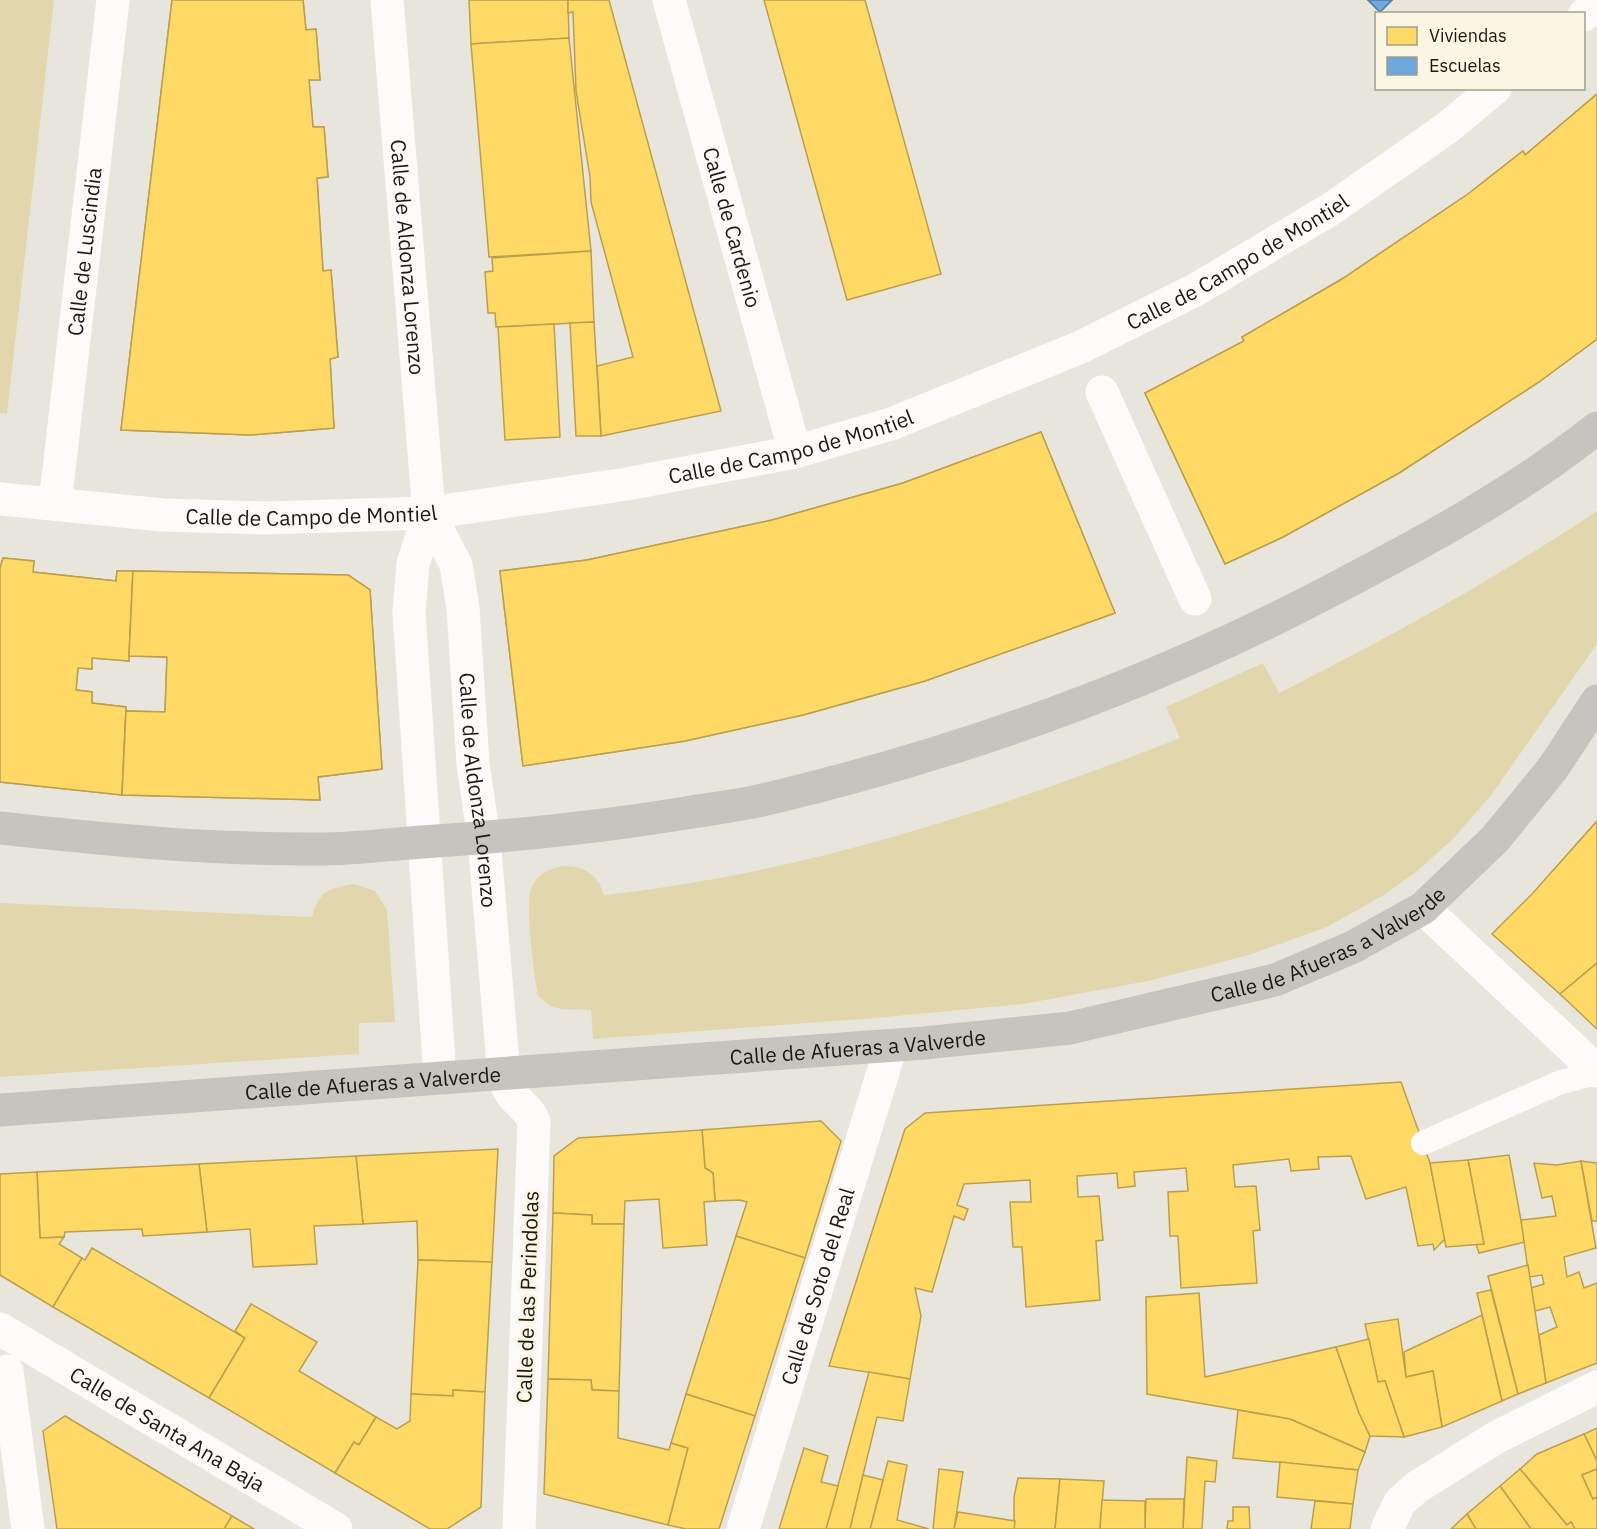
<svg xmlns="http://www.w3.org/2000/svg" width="1597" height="1529" font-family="'IBM Plex Sans',sans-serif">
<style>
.green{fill:#e2d7ac}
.homes{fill:#ffd966;stroke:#bb9f4d;stroke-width:1.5;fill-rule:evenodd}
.schools{fill:#6fa8dc;stroke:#567d9f;stroke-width:1.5}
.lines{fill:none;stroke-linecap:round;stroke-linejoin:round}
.lane{stroke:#fcfbfa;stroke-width:24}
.street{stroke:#fcfbfa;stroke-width:33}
.secondary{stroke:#c5c4be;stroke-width:33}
.labels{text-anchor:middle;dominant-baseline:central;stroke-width:6;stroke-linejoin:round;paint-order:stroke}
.street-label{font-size:21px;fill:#1b1912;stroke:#fbf6e3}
</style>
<rect width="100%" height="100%" fill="#e8e6dc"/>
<g class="green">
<polygon points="0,0 54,0 7,414 0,413"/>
<path d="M 1597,511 L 1597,644 L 1492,794 L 1453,839 L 1416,872 L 1384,895 L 1327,927 L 1249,955 L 1148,981 L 1023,1004 L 875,1018 L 593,1039 L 591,1010 C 570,1009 552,1013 538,995 C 534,975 525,908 531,889 C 541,862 584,858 599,883 C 601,886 602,892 604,895 C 797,875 1000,809 1180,738 L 1166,707 L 1263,663 L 1279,693 C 1388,638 1495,579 1597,511 Z"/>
<path d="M 354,884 L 375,891 L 387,910 L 395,1022 L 359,1023 L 359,1054 L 0,1077 L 0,903 L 312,917 C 319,891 328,888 354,884 Z"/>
</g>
<g class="homes">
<path d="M 172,0 L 303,0 L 306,30 L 316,29 L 320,80 L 309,80 L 313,127 L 324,127 L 328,177 L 317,178 L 323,271 L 331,270 L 338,357 L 330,359 L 334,428 L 251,435 L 121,430 ZM 205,279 L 239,282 L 239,288 L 231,289 L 232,303 L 223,304 L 226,346 L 198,342 Z"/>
<polygon points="172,0 303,0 306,30 316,29 320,80 309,80 313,127 324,127 328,177 317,178 323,271 331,270 338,357 330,359 334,428 251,435 121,430"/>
<polygon points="469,0 568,0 569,38 471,44"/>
<polygon points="568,0 609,0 721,411 601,436 597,366 633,357 591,202 590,177 576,91 573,12 568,13"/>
<polygon points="764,0 865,0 941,274 847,300"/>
<polygon points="569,38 591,251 489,257 471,44"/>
<path d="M 1597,94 L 1597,211 L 1595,208 L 1548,240 L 1575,280 L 1597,266 L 1597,339 L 1539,382 L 1399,473 L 1283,537 L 1225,564 L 1145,393 L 1244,341 L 1242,337 L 1342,279 L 1468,194 L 1523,151 L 1525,155 ZM 1502,274 L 1509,283 L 1507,289 L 1515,305 L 1524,305 L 1530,315 L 1484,345 L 1478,336 L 1479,329 L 1470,314 L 1462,313 L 1456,305 ZM 1408,336 L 1437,377 L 1390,408 L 1384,399 L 1386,391 L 1377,377 L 1369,375 L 1363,367 ZM 1314,395 L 1340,436 L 1295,466 L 1289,458 L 1291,449 L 1281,435 L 1273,434 L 1268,425 Z"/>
<polygon points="1597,94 1597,339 1539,382 1399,473 1283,537 1225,564 1145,393 1244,341 1242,337 1342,279 1468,194 1523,151 1525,155"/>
<polygon points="591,251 594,322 496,327 495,313 488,313 485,272 493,271 492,258"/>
<polygon points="594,322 601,436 576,436 570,323"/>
<polygon points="554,324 560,437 505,440 498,327"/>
<path d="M 1041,432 L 1115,613 L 925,681 L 803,715 L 685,741 L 523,766 L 500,571 L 587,560 L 772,520 L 903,483 ZM 991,548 L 1001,584 L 934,608 L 924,572 ZM 883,584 L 894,620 L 833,638 L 824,601 ZM 781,611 L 790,649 L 729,664 L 722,627 ZM 680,635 L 686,673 L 609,686 L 604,649 Z"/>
<polygon points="1041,432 1115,613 925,681 803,715 685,741 523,766 500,571 587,560 772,520 903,483"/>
<polygon points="3,558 34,561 33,572 116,581 117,571 133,571 129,661 92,658 92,669 78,668 76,690 92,692 92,703 126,707 122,795 0,782 0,693 36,697 39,652 0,648 0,568"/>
<polygon points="3,558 34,561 33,572 116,581 117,571 133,571 129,661 92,658 92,669 78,668 76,690 92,692 92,703 126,707 122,795 0,782 0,568"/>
<path d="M 133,571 L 348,575 L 370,590 L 382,769 L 318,777 L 320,800 L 122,795 L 126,711 L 165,712 L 167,657 L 129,656 ZM 225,663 L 279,667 L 271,703 L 274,709 L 274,721 L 220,716 L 221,704 L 229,699 L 229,682 L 224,675 Z"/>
<polygon points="133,571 348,575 370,590 382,769 318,777 320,800 122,795 126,711 165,712 167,657 129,656"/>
<polygon points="1597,821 1597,963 1560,994 1492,934 1532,894"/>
<polygon points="1597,963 1597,1029 1560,994"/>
<polygon points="1401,1082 1430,1163 1445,1239 1434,1250 1433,1244 1418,1246 1406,1187 1366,1199 1351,1156 1318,1157 1319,1169 1291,1171 1289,1159 1233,1165 1235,1187 1256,1186 1260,1230 1253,1231 1257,1283 1181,1288 1178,1236 1170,1236 1168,1192 1188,1191 1186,1168 1134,1172 1135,1186 1118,1188 1117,1173 1077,1176 1078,1197 1099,1196 1103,1240 1096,1241 1100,1300 1026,1307 1022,1247 1013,1247 1010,1202 1031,1202 1030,1180 964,1184 957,1205 968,1209 964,1220 954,1216 932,1292 915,1288 921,1316 910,1379 829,1366 905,1129 925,1113"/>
<polygon points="821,1121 841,1141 805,1258 736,1236 747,1202 740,1200 715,1201 713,1173 705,1168 702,1130"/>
<polygon points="702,1130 705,1168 713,1173 715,1201 704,1202 707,1245 663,1248 659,1199 625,1201 624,1224 592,1224 592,1215 553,1213 554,1156 578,1138"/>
<polygon points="498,1149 492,1262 418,1260 417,1221 363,1224 356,1156"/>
<polygon points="1509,1155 1525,1242 1479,1253 1476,1244 1484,1244 1468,1160"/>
<polygon points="356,1156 363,1224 314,1226 317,1264 253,1267 250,1229 207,1232 199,1164"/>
<polygon points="1468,1160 1484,1244 1446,1247 1430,1163"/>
<polygon points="1581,1161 1596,1248 1564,1257 1567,1277 1579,1272 1584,1288 1597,1283 1597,1363 1546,1383 1539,1335 1557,1327 1550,1307 1535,1311 1531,1288 1544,1284 1542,1275 1529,1277 1521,1220 1556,1216 1552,1196 1542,1198 1534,1163 1557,1165"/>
<polygon points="1581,1161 1597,1163 1597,1221 1592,1221"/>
<polygon points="199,1164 207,1232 143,1236 142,1229 65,1232 64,1237 40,1238 37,1172"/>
<polygon points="37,1172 40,1238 64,1237 59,1244 82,1258 53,1307 0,1275 0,1174"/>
<polygon points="553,1213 592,1215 592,1224 624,1224 619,1391 592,1390 591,1380 548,1379"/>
<polygon points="736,1236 805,1258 755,1416 686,1394"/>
<polygon points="92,1248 245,1338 209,1398 53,1307 82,1258 85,1260"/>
<polygon points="418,1260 492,1262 485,1392 453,1390 453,1396 411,1394"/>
<polygon points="1528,1265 1546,1383 1518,1394 1488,1276"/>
<polygon points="1491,1290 1518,1394 1502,1401 1477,1293"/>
<polygon points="1199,1293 1205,1377 1336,1347 1359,1413 1370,1436 1365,1452 1290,1419 1147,1394 1146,1297"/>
<polygon points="251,1304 317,1342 299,1371 376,1417 359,1445 354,1442 335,1473 209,1398 245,1338 235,1331"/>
<polygon points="1482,1315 1502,1401 1442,1427 1433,1371 1406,1377 1404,1352"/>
<polygon points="1398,1319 1406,1377 1433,1371 1442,1427 1404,1437 1385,1381 1378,1382 1365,1324"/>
<polygon points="1369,1339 1378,1382 1385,1381 1404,1437 1370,1436 1359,1413 1336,1347"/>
<polygon points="869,1372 910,1379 903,1421 877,1417 850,1529 826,1529"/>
<polygon points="548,1379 591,1380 592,1390 619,1391 618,1438 669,1450 671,1443 688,1448 668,1525 544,1494"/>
<polygon points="453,1390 485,1392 481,1507 447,1529 430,1529 335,1473 354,1442 359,1445 376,1417 397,1429 410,1421 411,1394 453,1396"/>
<polygon points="686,1394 755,1416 719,1529 686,1529 668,1525 688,1448 671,1443"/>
<polygon points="1238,1410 1290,1419 1365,1452 1358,1470 1233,1458"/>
<polygon points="65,1416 232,1516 224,1529 57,1529 43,1431"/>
<polygon points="1597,1428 1597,1461 1584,1434"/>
<polygon points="1584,1434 1597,1461 1597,1469 1582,1475 1593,1499 1597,1497 1597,1529 1575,1529 1571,1522 1567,1525 1520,1469 1537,1454"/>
<polygon points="804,1448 828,1456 821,1482 838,1486 826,1529 779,1529"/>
<polygon points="1187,1457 1217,1461 1215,1482 1205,1481 1202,1529 1183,1529"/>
<polygon points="888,1461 907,1465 897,1520 929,1529 870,1529"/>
<polygon points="1280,1462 1358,1470 1353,1504 1277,1497"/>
<polygon points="939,1469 963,1472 954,1529 933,1529"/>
<polygon points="1520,1469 1567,1525 1571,1522 1575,1529 1531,1529 1500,1486"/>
<polygon points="1597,1469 1597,1497 1593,1499 1582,1475"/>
<polygon points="863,1475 883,1480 870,1529 850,1529"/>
<polygon points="1018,1478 1060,1479 1055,1529 1014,1529 1014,1497"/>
<polygon points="1060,1479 1104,1481 1100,1529 1055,1529"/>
<polygon points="1500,1486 1531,1529 1476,1529 1467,1514"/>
<polygon points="1146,1499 1184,1499 1183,1529 1145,1529"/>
<polygon points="1102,1500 1145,1501 1145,1529 1100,1529"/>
<polygon points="1315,1501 1353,1504 1350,1529 1311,1529"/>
<polygon points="1233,1507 1249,1507 1250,1529 1227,1529 1228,1521 1233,1521"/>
<polygon points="958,1512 1015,1521 1014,1529 954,1529"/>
<polygon points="1467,1514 1476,1529 1451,1529"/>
<polygon points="232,1516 254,1529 224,1529"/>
</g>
<g class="schools">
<polygon points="1368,0 1392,0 1380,12"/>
<polygon points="1368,0 1392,0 1380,12"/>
</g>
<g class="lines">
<polyline class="lane" points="1423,1143 1561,1082 1597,1073"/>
<g class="street">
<path id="s1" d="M 387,0 L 429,513 L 413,564 L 409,612 L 440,1078"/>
<path id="s2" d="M 669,0 L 795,452"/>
<polyline points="1584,15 1597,4"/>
<polyline points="1102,392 1195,599"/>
<path id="s3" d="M 0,499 L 163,515 L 267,518 L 429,513 L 627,484 L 795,452 L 891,424 L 1081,347 L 1197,289 L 1331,209 L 1447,128 L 1495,88"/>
<path id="s4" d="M 55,504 L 113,0"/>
<path id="s5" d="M 429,513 L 456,565 L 463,608 L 473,764 L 484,839 L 504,1075 C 509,1102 524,1100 534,1121 L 519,1529"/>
<polyline points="1423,908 1597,1071"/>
<path id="s6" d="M 0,1329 L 336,1529"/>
<polyline points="7,1371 28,1529"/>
<path id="s7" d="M 743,1529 L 891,1046"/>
<polyline points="1387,1529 1400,1502 1417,1487 1497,1437 1597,1387"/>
</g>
<g class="secondary">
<path d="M 0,828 C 107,840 214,850 321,849 C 355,849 389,844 423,842 C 513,836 602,827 692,812 C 717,808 742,805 767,799 C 961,753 1153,684 1330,591 C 1422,543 1515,493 1597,428"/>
<path id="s8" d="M 0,1110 L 924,1043 L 1070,1028 L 1275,980 L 1353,947 L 1423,908 L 1495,839 L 1553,768 L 1597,701"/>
</g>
</g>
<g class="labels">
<g class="street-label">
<text stroke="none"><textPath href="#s2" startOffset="236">Calle de Cardenio</textPath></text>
<text stroke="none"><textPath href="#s4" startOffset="254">Calle de Luscindia</textPath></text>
<text stroke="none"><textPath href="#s1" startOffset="258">Calle de Aldonza Lorenzo</textPath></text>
<text stroke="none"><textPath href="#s3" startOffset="1284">Calle de Campo de Montiel</textPath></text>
<text stroke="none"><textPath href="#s3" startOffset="798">Calle de Campo de Montiel</textPath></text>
<text stroke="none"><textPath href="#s3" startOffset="312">Calle de Campo de Montiel</textPath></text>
<text stroke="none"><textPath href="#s5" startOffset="285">Calle de Aldonza Lorenzo</textPath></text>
<text stroke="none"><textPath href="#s8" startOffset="1346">Calle de Afueras a Valverde</textPath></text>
<text stroke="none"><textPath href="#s8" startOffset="860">Calle de Afueras a Valverde</textPath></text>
<text stroke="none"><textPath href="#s8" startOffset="374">Calle de Afueras a Valverde</textPath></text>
<text stroke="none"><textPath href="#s7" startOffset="254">Calle de Soto del Real</textPath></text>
<text transform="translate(527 1297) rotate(-88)">Calle de las Perindolas</text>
<text stroke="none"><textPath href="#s6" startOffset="195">Calle de Santa Ana Baja</textPath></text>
</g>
</g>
<rect x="1375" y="12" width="210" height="78" fill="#fbf6e3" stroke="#a19e8f" stroke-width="1.5"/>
<rect x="1387" y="27" width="30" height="18" fill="#ffd966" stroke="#a19e8f" stroke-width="1.5"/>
<text x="1429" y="42" font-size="18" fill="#1b1912">Viviendas</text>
<rect x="1387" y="57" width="30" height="18" fill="#6fa8dc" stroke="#a19e8f" stroke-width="1.5"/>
<text x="1429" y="72" font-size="18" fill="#1b1912">Escuelas</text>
</svg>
